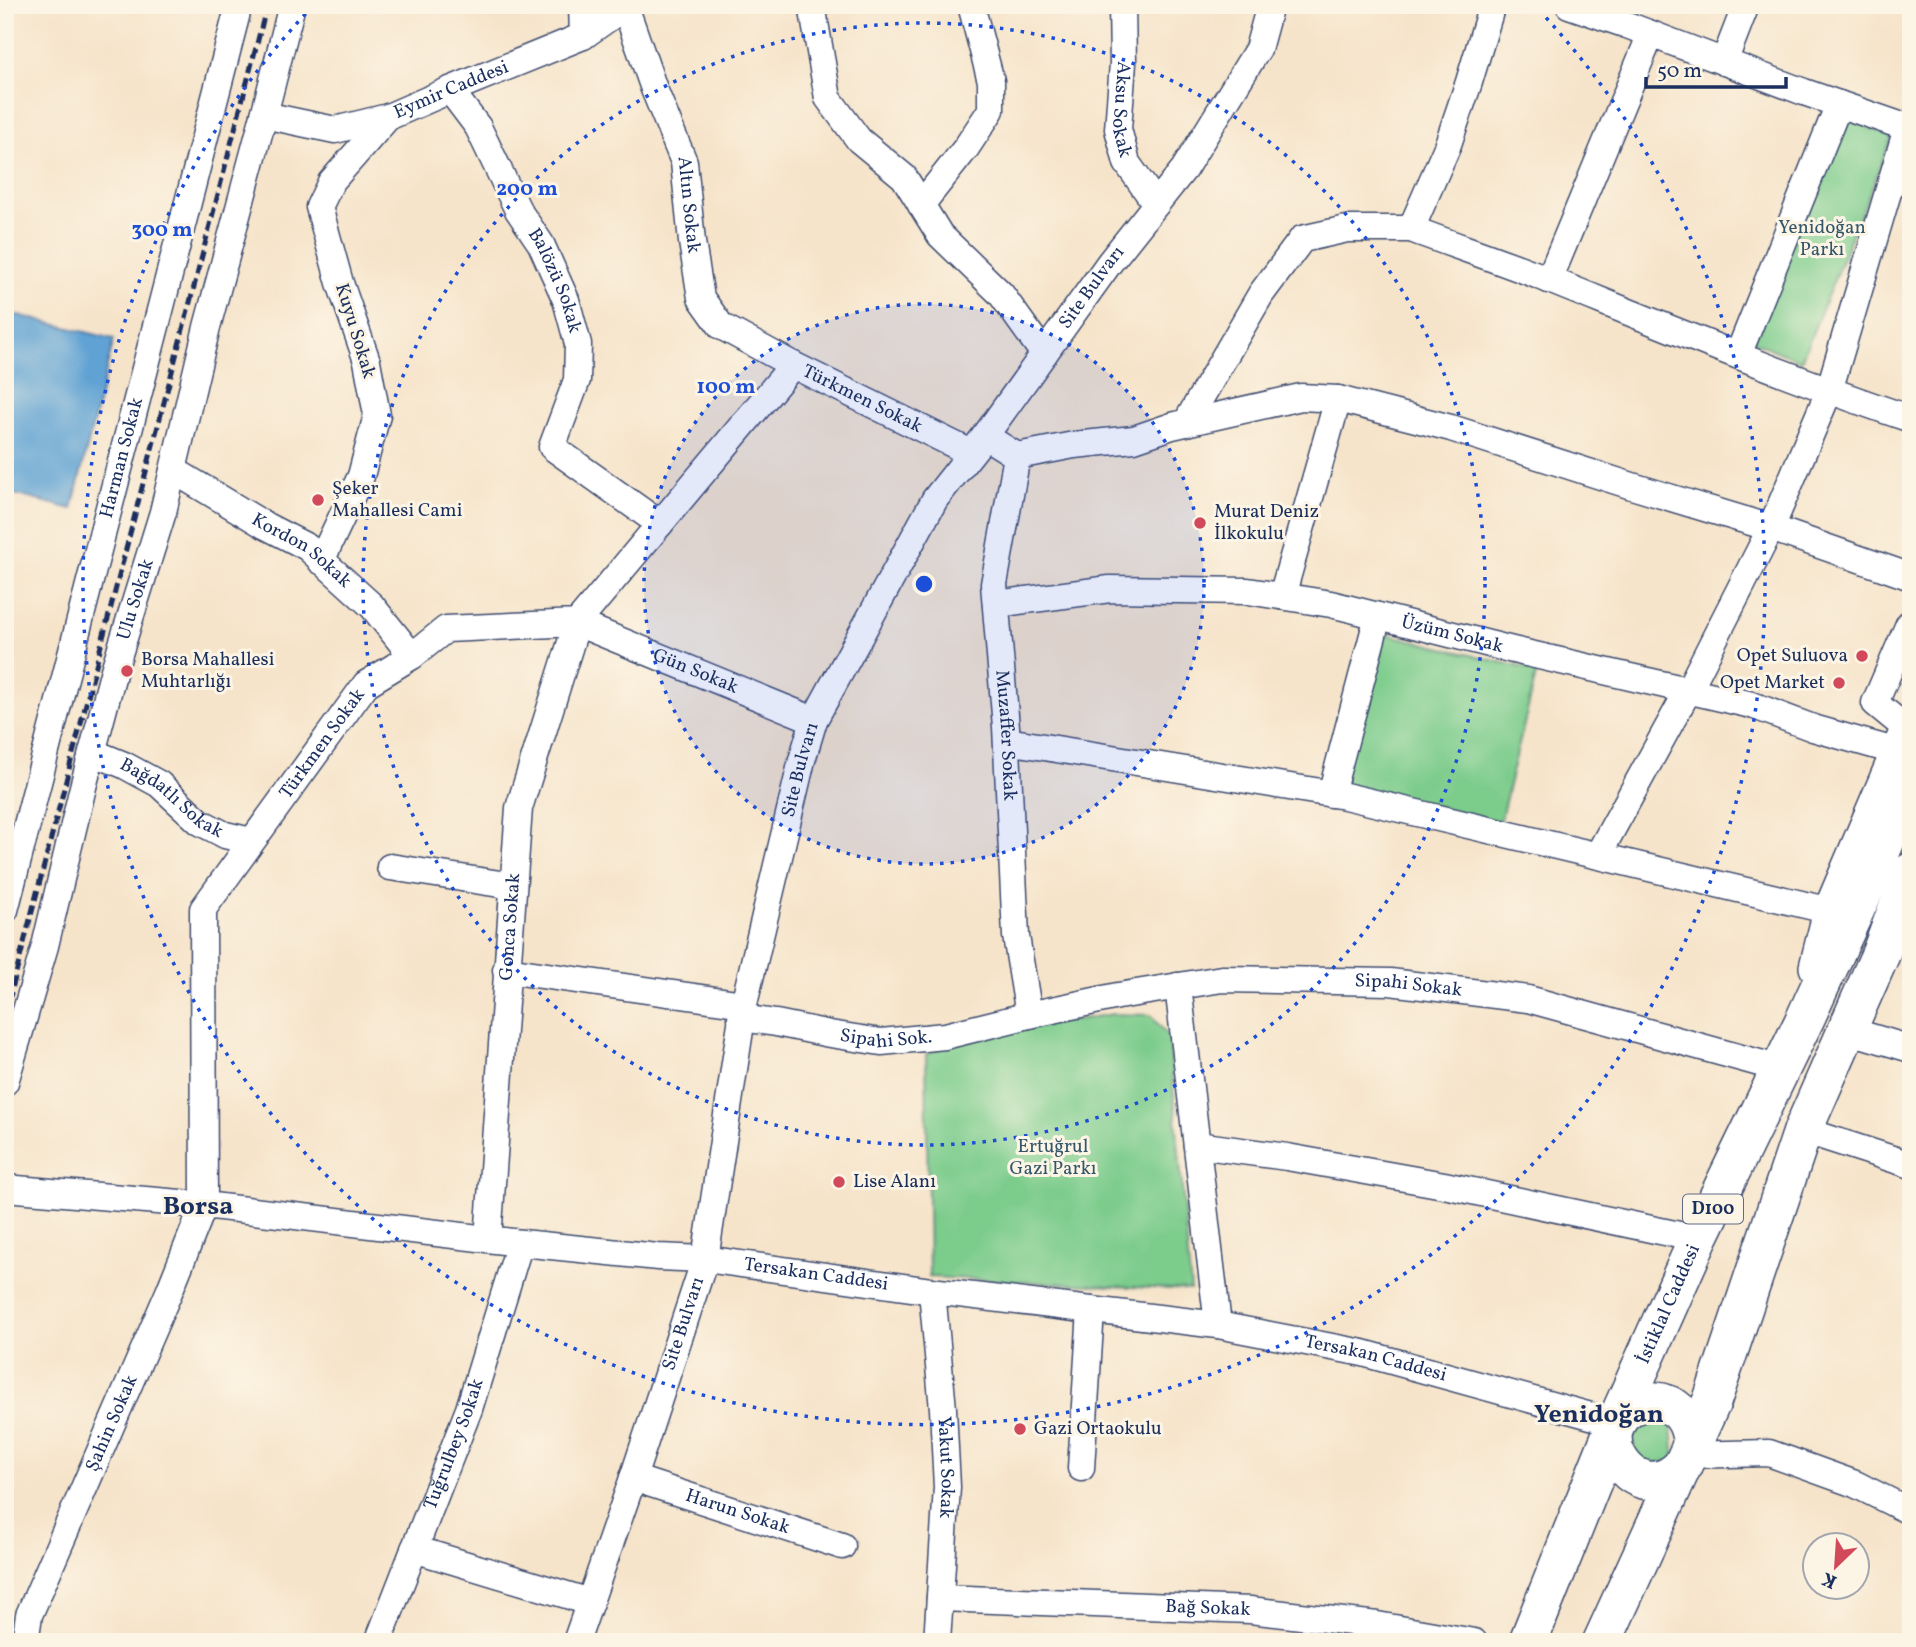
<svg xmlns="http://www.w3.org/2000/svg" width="1916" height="1647" font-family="Vollkorn,serif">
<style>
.green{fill:#7ccc8c;stroke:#4c7e75;stroke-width:2}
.water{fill:#5fa2d3;stroke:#3d6898;stroke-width:2}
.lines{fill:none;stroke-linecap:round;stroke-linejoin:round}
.minor-casing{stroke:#3c4a6e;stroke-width:29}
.major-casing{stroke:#3c4a6e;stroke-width:38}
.highway-casing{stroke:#3c4a6e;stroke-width:41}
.minor{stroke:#fff;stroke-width:26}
.major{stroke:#fff;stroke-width:35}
.highway{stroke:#fff;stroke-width:38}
.rail{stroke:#1b2f5e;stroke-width:5;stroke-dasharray:10 5;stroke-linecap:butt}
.ring{fill:none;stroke:#1d4ed8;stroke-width:3.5;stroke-dasharray:3.5 7}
.poi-dot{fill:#d1495b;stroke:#fcf5e5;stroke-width:2.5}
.labels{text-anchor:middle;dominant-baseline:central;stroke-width:6;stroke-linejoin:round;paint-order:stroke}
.shield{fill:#fcf5e5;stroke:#5e6a86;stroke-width:2}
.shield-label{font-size:18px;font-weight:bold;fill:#1b2f5e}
.street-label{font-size:19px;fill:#1b2f5e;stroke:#fcf5e5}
.park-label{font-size:19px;fill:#33566a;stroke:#fcf5e5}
.poi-label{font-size:19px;fill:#1b2f5e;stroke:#fcf5e5;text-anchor:start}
.district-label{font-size:26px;font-weight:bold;fill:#1b2f5e;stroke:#fcf5e5}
.centre{fill:#1d4ed8;stroke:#fcf5e5;stroke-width:3.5}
.ring-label{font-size:21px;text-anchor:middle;font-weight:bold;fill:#1d4ed8;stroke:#fcf5e5;stroke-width:6;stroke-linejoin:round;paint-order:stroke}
</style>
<rect width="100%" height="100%" fill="#fcf5e5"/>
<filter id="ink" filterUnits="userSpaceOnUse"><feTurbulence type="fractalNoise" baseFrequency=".0143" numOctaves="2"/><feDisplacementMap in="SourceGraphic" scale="14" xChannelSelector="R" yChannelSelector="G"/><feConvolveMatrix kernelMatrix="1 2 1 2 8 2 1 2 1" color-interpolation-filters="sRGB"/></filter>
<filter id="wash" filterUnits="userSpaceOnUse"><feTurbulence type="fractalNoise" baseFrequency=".00686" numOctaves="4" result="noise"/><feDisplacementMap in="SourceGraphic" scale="28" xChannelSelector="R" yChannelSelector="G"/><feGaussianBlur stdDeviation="1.57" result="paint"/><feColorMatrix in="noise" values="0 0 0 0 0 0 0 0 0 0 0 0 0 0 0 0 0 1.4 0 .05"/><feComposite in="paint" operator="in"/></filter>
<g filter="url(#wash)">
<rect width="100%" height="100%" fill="#f6e4ca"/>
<g class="green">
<polygon points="1843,117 1892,137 1801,361 1752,341"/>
<polygon points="1378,632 1537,671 1500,822 1341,783"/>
<polygon points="1113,1014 1151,1015 1169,1038 1191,1290 929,1277 926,1054 944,1046 1032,1027"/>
<polygon points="1636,1418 1671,1418 1675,1460 1638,1466 1626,1433"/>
</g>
<polygon class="water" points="5,312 114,339 72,509 5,492"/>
</g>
<g filter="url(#ink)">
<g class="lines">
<defs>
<g id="minor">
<polyline points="582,5 583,36"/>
<polyline points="812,5 828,98 859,140 904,177 940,235 1001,294 1044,354"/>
<path id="s1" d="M 1122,5 L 1123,63 L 1118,129 L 1127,163 L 1156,204"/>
<polyline points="1569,5 1627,25 1804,92 1911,129"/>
<path id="s2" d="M 625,6 L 654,89 L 684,162 L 692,242 L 701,298 L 721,326 L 793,365"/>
<polyline points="1724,62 1746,5"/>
<path id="s3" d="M 450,90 L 478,127 L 518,210 L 541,244 L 566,300 L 578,344 L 577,380 L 552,447 L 660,524"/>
<path id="s4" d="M 264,115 L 335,130 L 388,117 L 450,90 L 583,36 L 627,5"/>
<polyline points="921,205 966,148 991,110 991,81 971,5"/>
<path d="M 1411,229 C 1454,245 1498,260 1542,277 C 1664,326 1786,377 1911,419"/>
<polyline points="1549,280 1651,34"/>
<polyline points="1738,355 1839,104"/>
<polyline points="1186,423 1261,294 1302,239 1347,229 1411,229 1447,147 1469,82 1492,5"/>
<polyline points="985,436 1017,456 1074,445 1134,439 1172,426 1301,397 1338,399 1451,428 1632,486 1771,528 1911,577"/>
<path id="s5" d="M 1017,456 L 994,584 L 1006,727 L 1016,936 L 1029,1015"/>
<path id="s6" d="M 173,470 L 266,526 L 307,547 L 372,606 L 412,656"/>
<polyline points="321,561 361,476 377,415 367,361 340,283 319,207 331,182 388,117"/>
<polyline points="1282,596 1338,399"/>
<path id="s7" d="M 996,604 L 1110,589 L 1248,591 L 1331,604 L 1513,650 L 1752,705 L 1813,728 L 1898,752"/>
<polyline points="1908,730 1875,703 1909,624 1911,624"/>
<polyline points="1007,741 1345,796 1831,911"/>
<path id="s8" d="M 92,752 L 124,765 L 159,784 L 200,822 L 225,835 L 251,841"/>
<polyline points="1331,794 1378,616"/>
<polyline points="1598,855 1689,689 1771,528 1829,391 1905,135 1911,122"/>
<polyline points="390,867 513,886"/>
<path id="s9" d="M 5,910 L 239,5"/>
<polyline points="506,970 744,1004"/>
<polyline points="1178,986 1218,1325"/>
<path id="s10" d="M 741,1018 L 776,1023 L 830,1034 L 881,1042 L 945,1036 L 1029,1015 L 1118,996 L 1222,979 L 1390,982 L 1528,999 L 1781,1069"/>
<polyline points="1847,1030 1911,1049"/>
<path id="s11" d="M 5,1082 L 45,946 L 83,787 L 114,670 L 163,512 L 207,327 L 264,115 L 292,5"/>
<polyline points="1803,1130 1911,1165"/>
<polyline points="1197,1145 1287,1157 1444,1185 1698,1239"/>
<path id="s12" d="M 5,1188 L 204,1205 L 512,1242 L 658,1257 L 705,1259 L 932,1291 L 1218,1325 L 1363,1353 L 1616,1423"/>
<path id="s13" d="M 488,1239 L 519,808 L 577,623 L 814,720"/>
<path id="s14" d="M 932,1291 L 943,1409 L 947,1487 L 937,1642"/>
<polyline points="1687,1455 1769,1453 1855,1484 1911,1512"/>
<polyline points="1081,1468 1091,1310"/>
<path id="s15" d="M 633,1478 L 842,1546"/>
<polyline points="414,1549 590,1602"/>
<path id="s16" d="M 940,1598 L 1250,1610 L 1377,1625 L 1474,1642"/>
<path id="s17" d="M 25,1642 L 29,1615 L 169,1292 L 204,1205 L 203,909 L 366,684 L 412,656 L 446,629 L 577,623 L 793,365 L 971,453"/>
<path id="s18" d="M 378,1642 L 469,1409 L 520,1243"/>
<path id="s19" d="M 576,1642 L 633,1478 L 705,1259 L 744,1004 L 802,760 L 814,720 L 935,499 L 985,436 L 1110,262 L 1184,169 L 1258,49 L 1270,5"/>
</g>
<polyline id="major" points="1817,967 1831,911 1911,723"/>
<g id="highway">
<path d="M 1681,1467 C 1635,1514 1580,1427 1637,1404 C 1647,1400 1659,1400 1669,1405 C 1685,1412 1691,1428 1692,1445"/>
<path id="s20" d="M 1528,1642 L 1616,1423 L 1698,1239 L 1805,1019 L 1867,884 L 1911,781"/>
<polyline points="1602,1642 1712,1401 1803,1130 1881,953 1911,872"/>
</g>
</defs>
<use href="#minor" class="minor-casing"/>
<use href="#major" class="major-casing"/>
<use href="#highway" class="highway-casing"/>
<use href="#minor" class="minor"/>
<use href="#major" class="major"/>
<use href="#highway" class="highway"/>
<polyline class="rail" points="5,1016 267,5"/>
</g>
</g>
<circle cx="924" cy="584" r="280" fill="#1d4ed8" fill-opacity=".12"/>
<g class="ring">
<circle cx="924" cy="584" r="280"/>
<circle cx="924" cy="584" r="561"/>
<path d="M1539 10A841 841 0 1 1 309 10"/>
</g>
<g class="poi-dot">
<circle cx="318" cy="500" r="7"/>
<circle cx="1200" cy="523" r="7"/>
<circle cx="1862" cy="656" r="7"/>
<circle cx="127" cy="671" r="7"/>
<circle cx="1839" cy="683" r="7"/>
<circle cx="839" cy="1182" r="7"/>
<circle cx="1020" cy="1429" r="7"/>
</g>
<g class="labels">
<rect class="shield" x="1683" y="1194.5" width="60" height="29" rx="5"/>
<g class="shield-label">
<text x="1713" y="1209">D100</text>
</g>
<g class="street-label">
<text stroke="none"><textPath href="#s4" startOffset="196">Eymir Caddesi</textPath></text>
<text stroke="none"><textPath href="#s1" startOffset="105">Aksu Sokak</textPath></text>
<text stroke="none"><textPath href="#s2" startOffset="210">Altın Sokak</textPath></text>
<text stroke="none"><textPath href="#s3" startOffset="219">Balözü Sokak</textPath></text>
<text stroke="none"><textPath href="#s19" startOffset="1470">Site Bulvarı</textPath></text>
<text transform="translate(355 331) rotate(73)">Kuyu Sokak</text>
<text stroke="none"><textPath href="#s17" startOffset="1689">Türkmen Sokak</textPath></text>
<text stroke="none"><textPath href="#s9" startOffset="467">Harman Sokak</textPath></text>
<text stroke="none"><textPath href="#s6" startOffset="152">Kordon Sokak</textPath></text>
<text stroke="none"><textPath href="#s11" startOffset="500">Ulu Sokak</textPath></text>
<text stroke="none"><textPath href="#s7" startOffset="462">Üzüm Sokak</textPath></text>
<text stroke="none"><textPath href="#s13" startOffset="754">Gün Sokak</textPath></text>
<text stroke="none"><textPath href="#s5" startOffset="282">Muzaffer Sokak</textPath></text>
<text stroke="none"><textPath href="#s17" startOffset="973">Türkmen Sokak</textPath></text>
<text stroke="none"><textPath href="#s19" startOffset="903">Site Bulvarı</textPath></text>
<text stroke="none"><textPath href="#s8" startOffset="93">Bağdatlı Sokak</textPath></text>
<text stroke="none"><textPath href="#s13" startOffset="313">Gonca Sokak</textPath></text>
<text stroke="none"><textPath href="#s10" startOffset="676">Sipahi Sokak</textPath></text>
<text stroke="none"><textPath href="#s10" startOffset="147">Sipahi Sok.</textPath></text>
<text stroke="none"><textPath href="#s12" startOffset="816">Tersakan Caddesi</textPath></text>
<text stroke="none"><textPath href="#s20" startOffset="366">İstiklal Caddesi</textPath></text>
<text stroke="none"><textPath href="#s19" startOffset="336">Site Bulvarı</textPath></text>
<text stroke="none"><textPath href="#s12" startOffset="1382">Tersakan Caddesi</textPath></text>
<text stroke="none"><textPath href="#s17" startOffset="236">Şahin Sokak</textPath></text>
<text stroke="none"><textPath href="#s18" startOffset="212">Tuğrulbey Sokak</textPath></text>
<text stroke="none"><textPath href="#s14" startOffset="177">Yakut Sokak</textPath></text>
<text stroke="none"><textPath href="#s15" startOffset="110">Harun Sokak</textPath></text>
<text stroke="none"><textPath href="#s16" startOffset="268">Bağ Sokak</textPath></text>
</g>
<g class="park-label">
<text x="1822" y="228">Yenidoğan<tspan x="1822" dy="22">Parkı</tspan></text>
<text x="1053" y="1147">Ertuğrul<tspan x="1053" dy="22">Gazi Parkı</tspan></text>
</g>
<g class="poi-label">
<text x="332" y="489">Şeker<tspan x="332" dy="22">Mahallesi Cami</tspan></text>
<text x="1214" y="512">Murat Deniz<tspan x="1214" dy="22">İlkokulu</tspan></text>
<text x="1848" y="656" text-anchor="end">Opet Suluova</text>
<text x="141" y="660">Borsa Mahallesi<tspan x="141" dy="22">Muhtarlığı</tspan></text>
<text x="1825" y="683" text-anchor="end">Opet Market</text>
<text x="853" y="1182">Lise Alanı</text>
<text x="1034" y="1429">Gazi Ortaokulu</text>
</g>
<g class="district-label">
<text x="198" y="1207">Borsa</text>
<text x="1599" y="1415">Yenidoğan</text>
</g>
</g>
<circle cx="924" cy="584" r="10" class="centre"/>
<g class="ring-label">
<text x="527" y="195">200 m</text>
<text x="162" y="236">300 m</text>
<text x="726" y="393">100 m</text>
</g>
<rect width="1916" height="1647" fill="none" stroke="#fcf5e5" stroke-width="28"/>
<g transform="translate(1836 1566) rotate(205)"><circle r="33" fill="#fcf5e5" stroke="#a2a6af" stroke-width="2"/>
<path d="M0-5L12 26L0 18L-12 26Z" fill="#d1495b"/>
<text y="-10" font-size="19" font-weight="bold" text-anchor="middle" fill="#1b2f5e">K</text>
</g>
<path d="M1646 77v10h140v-10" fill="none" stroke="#1b2f5e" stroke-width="3.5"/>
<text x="1657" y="77" font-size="21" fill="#1b2f5e" stroke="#fcf5e5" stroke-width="5" paint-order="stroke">50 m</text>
</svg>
